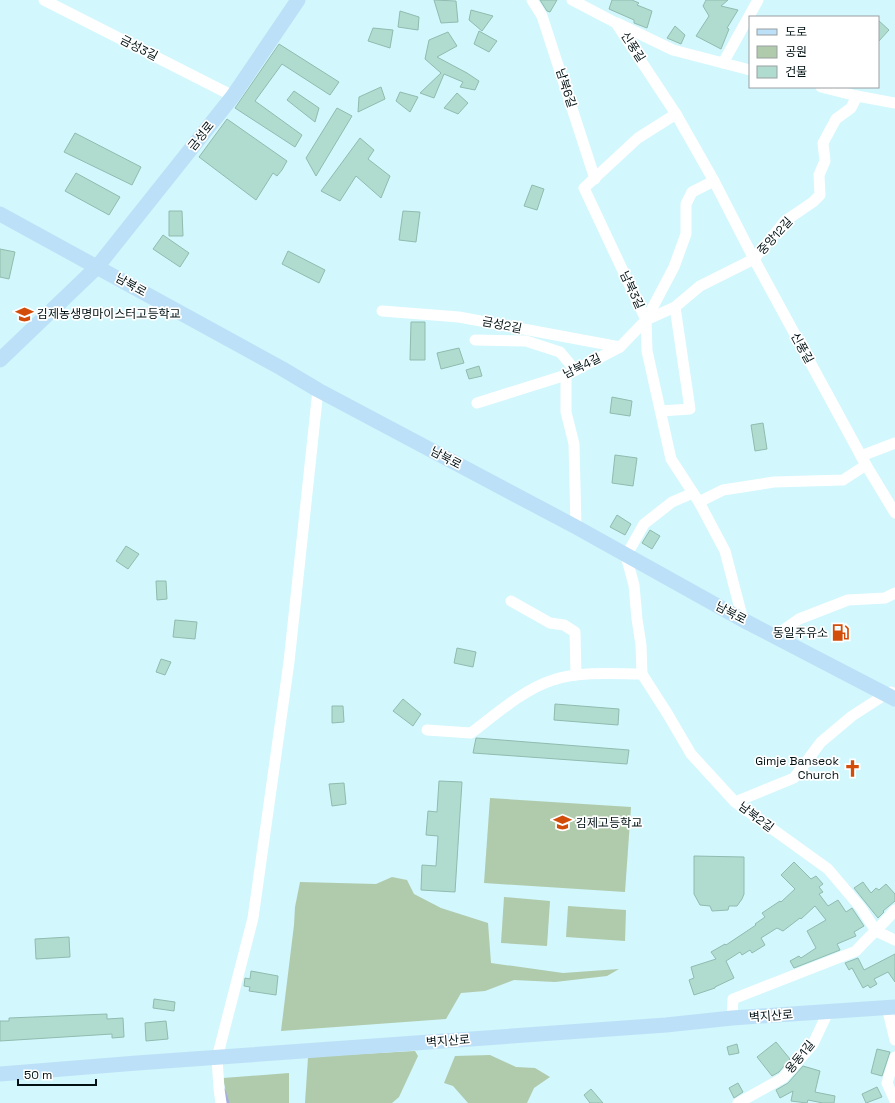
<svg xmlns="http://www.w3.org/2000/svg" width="895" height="1103" font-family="'Space Grotesk','Noto Sans KR',sans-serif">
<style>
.green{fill:#b0caac}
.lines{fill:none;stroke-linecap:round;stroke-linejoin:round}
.stream{stroke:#a7aede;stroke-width:3}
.building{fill:#b0dccf;stroke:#90bbaf}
.street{stroke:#fff;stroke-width:11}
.secondary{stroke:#bce0f7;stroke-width:15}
.labels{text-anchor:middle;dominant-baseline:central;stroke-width:3.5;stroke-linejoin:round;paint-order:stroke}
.street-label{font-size:12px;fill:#021114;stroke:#fff}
.poi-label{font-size:12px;fill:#021114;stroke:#fff;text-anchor:start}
</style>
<rect width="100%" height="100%" fill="#d2f7fd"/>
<g class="green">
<polygon points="490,798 631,807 625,892 484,883"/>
<polygon points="392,877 407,880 414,894 441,908 488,923 491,963 563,973 619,969 607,976 555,982 514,980 485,991 461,993 446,1019 281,1031 294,925 295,907 300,882 376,884"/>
<polygon points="504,897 550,901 547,946 501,943"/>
<polygon points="568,906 626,910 625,941 566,937"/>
<polygon points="415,1051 418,1056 399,1097 392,1103 305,1103 308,1057"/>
<polygon points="490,1055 516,1067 535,1068 550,1077 534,1088 527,1103 468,1103 453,1086 444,1083 455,1056"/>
<polygon points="289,1073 289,1103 228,1103 223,1078"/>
</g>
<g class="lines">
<polyline class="stream" points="224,1090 228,1103"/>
</g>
<g class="building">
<polygon points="434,0 456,1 458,22 441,23"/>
<polygon points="540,0 557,0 550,12 547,11"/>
<polygon points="612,0 632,0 639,3 637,5 652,11 647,28 634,23 634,20 609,9"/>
<polygon points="706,0 728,0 721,6 738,10 727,28 729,29 721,49 696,36 709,16 703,6"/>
<polygon points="471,10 493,16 482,31 469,20"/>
<polygon points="400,11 419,17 418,30 398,27"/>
<polygon points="878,20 889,30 878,42"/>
<polygon points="675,26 685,35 681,44 667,38"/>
<polygon points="373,28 393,30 390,48 368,41"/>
<polygon points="479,31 497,41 489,52 474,44"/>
<polygon points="448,32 457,46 437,57 467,73 479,81 475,90 460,87 463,82 444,74 434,98 420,93 441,73 425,59 429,40"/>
<polygon points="279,44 339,82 330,95 282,64 255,101 302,135 295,147 235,108"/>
<polygon points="381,87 385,99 358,112 359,97"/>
<polygon points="294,91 319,108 315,122 287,100"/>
<polygon points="400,92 418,97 410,112 396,101"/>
<polygon points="457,93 468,103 458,114 444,108"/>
<polygon points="337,108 352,116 316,176 306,158"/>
<polygon points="227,119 287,161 282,170 277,176 273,173 256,200 199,157"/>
<polygon points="75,133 141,167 132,185 64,152"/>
<polygon points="360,138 374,150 368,159 390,176 381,198 356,176 340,201 321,191"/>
<polygon points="76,173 120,197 109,215 65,191"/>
<polygon points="532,185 544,189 537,210 524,206"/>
<polygon points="169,211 182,211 183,236 169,236"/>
<polygon points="403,211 420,212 416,242 399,240"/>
<polygon points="163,235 189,253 180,267 153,249"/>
<polygon points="0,249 15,252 9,279 0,277"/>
<polygon points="288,251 325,270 319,283 282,264"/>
<polygon points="411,322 425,322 425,360 410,360"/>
<polygon points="459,348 464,363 441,369 437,353"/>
<polygon points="479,366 482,376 469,379 466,370"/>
<polygon points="612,397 632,401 630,416 610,413"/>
<polygon points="763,423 767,449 755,451 751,425"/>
<polygon points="615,455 637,458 633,486 612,483"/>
<polygon points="617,515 631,524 625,535 610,527"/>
<polygon points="650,530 660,536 652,549 642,543"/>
<polygon points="126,546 139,554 128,569 116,561"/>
<polygon points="156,581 166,581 167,599 157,600"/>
<polygon points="175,620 197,622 195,639 173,637"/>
<polygon points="457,648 476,652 473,667 454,663"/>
<polygon points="161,659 171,662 165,675 156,672"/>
<polygon points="403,699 421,714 413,726 393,711"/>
<polygon points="555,704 619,709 618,725 554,720"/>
<polygon points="332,706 343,706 344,722 332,723"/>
<polygon points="476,738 629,750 627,764 473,753"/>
<polygon points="439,781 462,782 455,892 421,890 422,865 436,866 438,836 426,835 428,811 437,812"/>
<polygon points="344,783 346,804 332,806 329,784"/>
<polygon points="694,856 744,857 744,894 742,899 737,906 729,906 728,910 712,911 710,906 700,905 694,894"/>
<polygon points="794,862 811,879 816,876 823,884 819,887 823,892 819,894 828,906 838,900 846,912 852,908 864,926 854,932 856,936 837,944 840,950 794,968 790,961 799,956 801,958 816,948 807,931 826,920 815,906 801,919 800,918 783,931 777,928 761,938 765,945 752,953 750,950 742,955 740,952 726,961 734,978 715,987 715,988 694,995 689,980 694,978 691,967 716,959 711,952 725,944 726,945 756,925 755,924 765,917 762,913 780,901 781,902 795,889 781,875"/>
<polygon points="863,882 871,893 876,888 879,890 886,884 895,894 895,901 883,911 884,912 878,918 854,888"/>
<polygon points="69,937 70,957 36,959 35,939"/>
<polygon points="895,954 895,982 888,972 874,979 877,984 870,988 868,985 863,988 852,968 849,970 845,963 858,958 864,970"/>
<polygon points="251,971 278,976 276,995 249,991 250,987 244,986 245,978 250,979"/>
<polygon points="154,999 175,1002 174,1011 153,1008"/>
<polygon points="107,1014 107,1019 123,1018 124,1037 112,1038 112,1034 0,1041 0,1021 9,1021 9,1018"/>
<polygon points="166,1021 168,1039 146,1041 145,1023"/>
<polygon points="776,1042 790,1059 779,1072 772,1076 757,1057"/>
<polygon points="737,1044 739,1053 729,1055 727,1047"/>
<polygon points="877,1049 890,1052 882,1076 871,1073"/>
<polygon points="803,1066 820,1071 815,1092 835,1096 834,1103 823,1103 808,1100 807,1103 791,1101 793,1091 780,1098 776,1090 788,1083"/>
<polygon points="738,1083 743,1092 734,1098 729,1088"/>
<polygon points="877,1087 882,1097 866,1103 862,1094"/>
<polygon points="591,1089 603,1103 590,1103 584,1095"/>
</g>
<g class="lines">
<g class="street">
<polyline points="44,0 233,96"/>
<polyline points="532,0 542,16 595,179"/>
<polyline points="572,0 616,23 676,114 714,181 754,259 866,465 895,513"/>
<polyline points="617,23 673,50 750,70"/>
<polyline points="723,63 758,0"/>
<polyline points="821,87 857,96 895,103"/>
<polyline points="676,114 638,138 584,188 646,320 647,351 671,459 699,502 725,551 743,620"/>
<polyline points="382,311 459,317 620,347"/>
<polyline points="646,320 674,267 686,234 686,204 692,192 714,181"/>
<polyline points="475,340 526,341 560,352 575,370"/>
<polyline points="566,375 566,412 574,444 576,527"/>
<polyline points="477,403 566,375 620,347 646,320 675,307 700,286 754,259 785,221 813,202 820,195 819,175 825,161 823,143 836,119 851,108 857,96"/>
<polyline points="661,411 690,409 675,307"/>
<polyline points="861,456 895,443"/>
<polyline points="693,493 672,502 644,524 626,556 634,585 637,619 641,645 642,674 667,713 691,754 735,802"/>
<polyline points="699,502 723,490 774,482 843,480 866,465"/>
<polyline points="511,601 550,623 564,625 575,632 576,675"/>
<polyline points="775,636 799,619 848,600 885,598 895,593"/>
<polyline points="891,692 886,694 852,716 821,742 794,778 735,802 828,869 861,908 876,931 895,940"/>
<path d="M 427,730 L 471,733 C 495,715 524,689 553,680 C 578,671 615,674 642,674"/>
<polyline points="887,1007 895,1040"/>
<path d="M 732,1018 L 733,999 L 856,951 C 868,937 883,925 895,910"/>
<polyline points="895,1057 887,1083 895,1101"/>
<polyline points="221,1103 219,1089 217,1058 253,918 289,662 318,390"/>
<polyline points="738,1103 783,1078 813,1044 828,1012"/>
</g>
<g class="secondary">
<polyline points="0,214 281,368 318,390 576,527 743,620 895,699"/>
<polyline points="0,360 97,267 233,96 298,0"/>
<polyline points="0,1074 137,1063 666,1025 732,1018 895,1007"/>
</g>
</g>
<defs>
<symbol id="school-bare" viewBox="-9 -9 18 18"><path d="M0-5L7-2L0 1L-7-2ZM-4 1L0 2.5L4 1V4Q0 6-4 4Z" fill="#d24d0a" stroke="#fff" stroke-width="2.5" paint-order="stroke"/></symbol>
<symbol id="fuel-bare" viewBox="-9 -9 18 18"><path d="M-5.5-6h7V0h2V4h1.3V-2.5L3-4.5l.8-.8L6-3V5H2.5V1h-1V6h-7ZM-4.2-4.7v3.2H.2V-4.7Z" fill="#d24d0a" stroke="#fff" stroke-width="2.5" paint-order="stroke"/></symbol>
<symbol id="church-bare" viewBox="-9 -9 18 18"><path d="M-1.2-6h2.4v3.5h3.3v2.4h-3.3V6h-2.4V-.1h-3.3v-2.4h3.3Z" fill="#d24d0a" stroke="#fff" stroke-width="2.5" paint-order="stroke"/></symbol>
</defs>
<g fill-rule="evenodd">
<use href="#school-bare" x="12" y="302" width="25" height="25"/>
<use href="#fuel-bare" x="828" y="620" width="25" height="25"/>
<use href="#church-bare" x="840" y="756" width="25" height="25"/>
<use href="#school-bare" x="550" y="810" width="25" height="25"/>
</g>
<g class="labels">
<g class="street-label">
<text transform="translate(633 47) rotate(57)">신풍길</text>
<text transform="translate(139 48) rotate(27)">금성3길</text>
<text transform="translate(566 88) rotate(72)">남북6길</text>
<text transform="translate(201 136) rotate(-51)">금성로</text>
<text transform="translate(775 236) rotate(-48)">중앙12길</text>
<text transform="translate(131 285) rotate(29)">남북로</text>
<text transform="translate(632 290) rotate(65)">남북3길</text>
<text transform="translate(502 325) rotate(11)">금성2길</text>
<text transform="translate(802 348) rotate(61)">신풍길</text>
<text transform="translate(582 366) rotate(-26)">남북4길</text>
<text transform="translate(446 458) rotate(28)">남북로</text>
<text transform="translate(731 613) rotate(28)">남북로</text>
<text transform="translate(756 817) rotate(37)">남북2길</text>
<text transform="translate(771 1016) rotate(-4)">벽지산로</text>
<text transform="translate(448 1041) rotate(-4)">벽지산로</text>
<text transform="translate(800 1057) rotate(-51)">용동1길</text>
</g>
<g class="poi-label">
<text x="37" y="314">김제농생명마이스터고등학교</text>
<text x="828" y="633" text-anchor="end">동일주유소</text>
<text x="839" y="761" text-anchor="end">Gimje Banseok<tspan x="839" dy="14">Church</tspan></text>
<text x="576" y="823">김제고등학교</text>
</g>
</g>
<rect x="749" y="16" width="130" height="72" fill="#ffffff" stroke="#9aa0a1"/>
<rect x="757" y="29" width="20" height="6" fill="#bce0f7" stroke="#9aa0a1"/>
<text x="785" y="36" font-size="12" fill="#021114">도로</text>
<rect x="757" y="46" width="20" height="12" fill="#b0caac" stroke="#9aa0a1"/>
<text x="785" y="56" font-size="12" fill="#021114">공원</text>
<rect x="757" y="66" width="20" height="12" fill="#b0dccf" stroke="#9aa0a1"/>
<text x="785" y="76" font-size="12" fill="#021114">건물</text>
<path d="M18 1079v6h78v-6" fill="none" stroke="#021114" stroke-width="2"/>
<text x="24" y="1079" font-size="12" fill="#021114" stroke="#ffffff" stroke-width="3" paint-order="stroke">50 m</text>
</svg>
